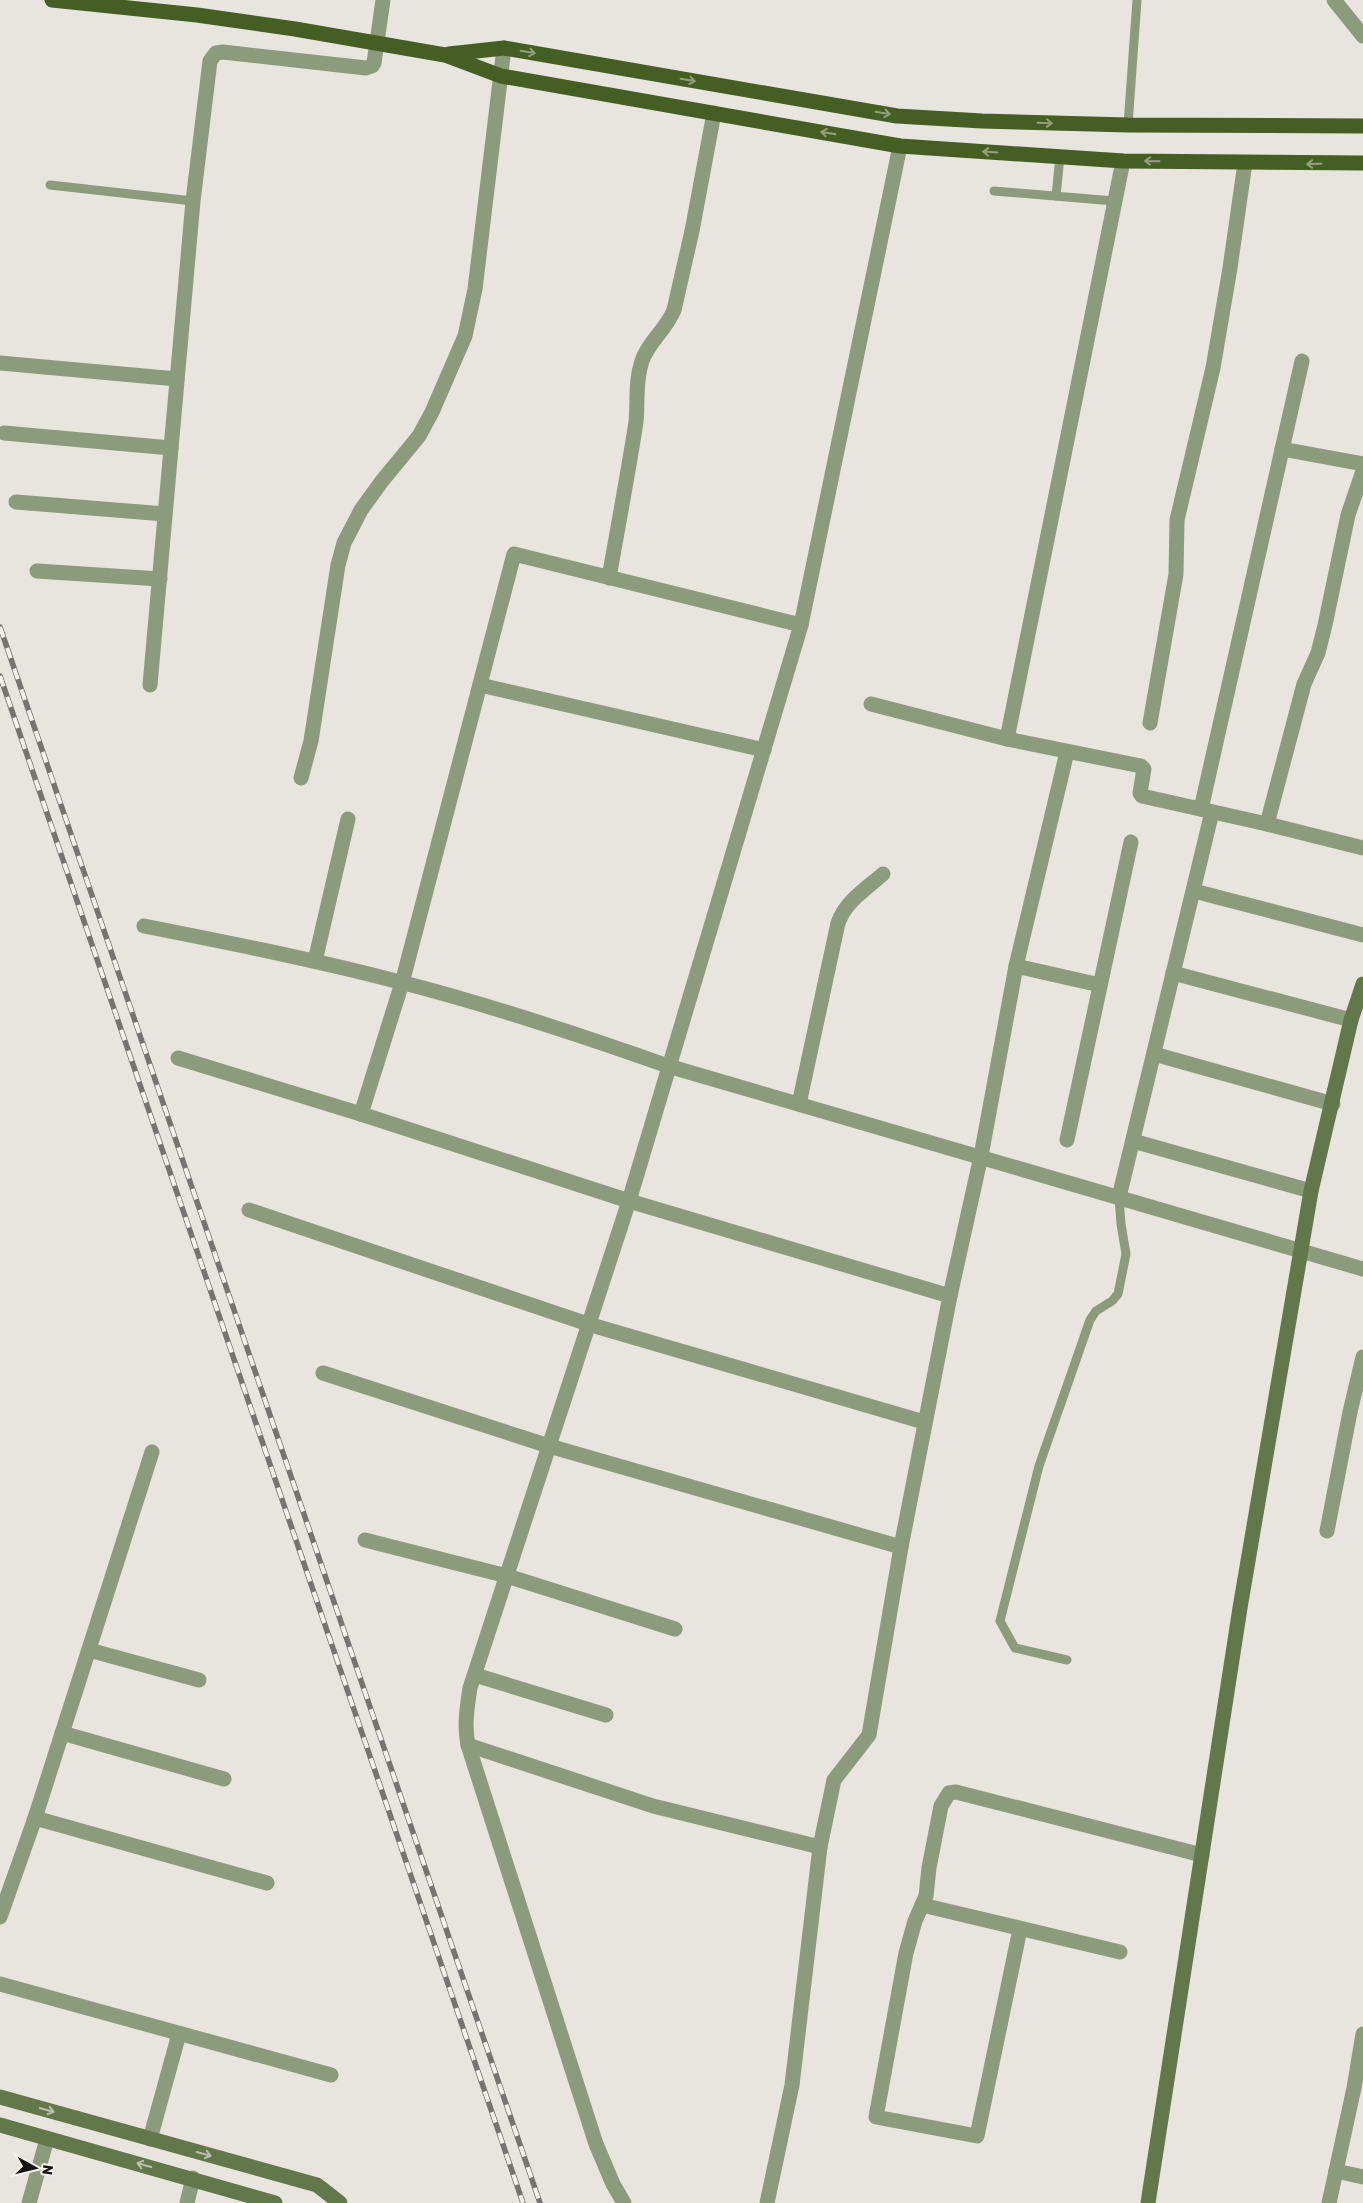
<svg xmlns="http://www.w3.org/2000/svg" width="1363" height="2203" font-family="Rubik,sans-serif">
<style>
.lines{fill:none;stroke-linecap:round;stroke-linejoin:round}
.lane{stroke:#8c9b7c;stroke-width:9}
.street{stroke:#8c9b7c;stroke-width:15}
.secondary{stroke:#62784a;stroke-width:15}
.primary{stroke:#445e23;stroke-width:15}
.rail-casing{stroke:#767470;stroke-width:5.5}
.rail{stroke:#f5f1ec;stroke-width:4;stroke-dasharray:11;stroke-linecap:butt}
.oneway{stroke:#94a07d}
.oneway2{stroke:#bac1ab}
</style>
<rect width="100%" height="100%" fill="#e8e4de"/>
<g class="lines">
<g class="lane">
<polyline points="1128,125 1137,0"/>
<polyline points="50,185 193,201"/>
<polyline points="994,191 1114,201"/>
<polyline points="1056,196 1060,156"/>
<polyline points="1067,1660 1015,1648 1000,1621 1039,1466 1090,1320 1096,1311 1112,1301 1118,1294 1126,1254 1121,1224 1119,1197"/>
</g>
<g class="street">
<polyline points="1334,0 1363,36"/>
<polyline points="1123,161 1007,739 1141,766 1144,769 1140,793 1142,796 1267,824 1304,684 1318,653 1325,625 1348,515 1363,471"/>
<polyline points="0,363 177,379"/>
<polyline points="4,433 171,448"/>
<polyline points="1282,449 1363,464"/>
<polyline points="16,502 165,514"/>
<polyline points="37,571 160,579"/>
<path d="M 609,578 C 618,526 628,474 636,422 C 638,402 635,381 642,361 C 648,342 666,330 674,310 L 692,231 L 714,113"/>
<polyline points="150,685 193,201 210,61 216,53 223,52 366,68 372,66 374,63 383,0"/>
<polyline points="480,685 764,750"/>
<polyline points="871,704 1007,739"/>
<polyline points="1150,723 1176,574 1177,520 1213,368 1230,268 1245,163"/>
<polyline points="301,778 311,741 338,565 344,543 361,510 382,481 419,436 432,412 465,336 475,289 504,48"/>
<polyline points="1201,809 1302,361"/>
<polyline points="1267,824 1363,848"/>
<polyline points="1194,891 1363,935"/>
<path d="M 144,926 C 230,943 316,960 400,982 C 491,1005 580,1035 668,1066 L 1363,1269"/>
<polyline points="315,961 348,819"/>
<polyline points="1016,966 1100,985"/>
<polyline points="1173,973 1351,1020"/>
<polyline points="1154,1054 1333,1104"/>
<polyline points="178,1058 361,1114"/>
<path d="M 799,1104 L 838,923 C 846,901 866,889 883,874"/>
<polyline points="1067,1140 1131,842"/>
<polyline points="1133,1141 1311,1191"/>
<polyline points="1119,1197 1212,812"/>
<polyline points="249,1210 588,1324 924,1422"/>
<polyline points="950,1296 981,1156 1016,966 1067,752"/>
<polyline points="323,1373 549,1446 901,1547"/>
<polyline points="1327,1531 1350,1412 1363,1357"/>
<polyline points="365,1540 507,1576 675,1629"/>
<polyline points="89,1650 199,1680"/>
<polyline points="475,1675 606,1715"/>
<polyline points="62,1733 224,1779"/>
<polyline points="468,1745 653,1806 820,1847"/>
<polyline points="35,1818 267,1883"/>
<polyline points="922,1905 1120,1952"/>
<polyline points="0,1917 35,1818 152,1452"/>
<polyline points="1020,1929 977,2136 876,2117 906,1953 915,1921 926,1896 929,1868 941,1806 949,1793 956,1792 1202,1855"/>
<polyline points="0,1984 331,2075"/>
<polyline points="150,2139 179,2034"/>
<polyline points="1336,2171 1363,2177"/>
<polyline points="29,2203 47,2139"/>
<polyline points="187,2203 193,2178"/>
<path d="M 624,2203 L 613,2184 L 596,2144 L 468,1745 C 464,1725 467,1708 470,1688 L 629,1201 L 801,625 L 900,146"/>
<polyline points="767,2203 792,2085 820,1847 834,1780 869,1735 901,1547 950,1296 629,1201 361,1114 402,983 514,554 801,625"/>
<polyline points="1329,2203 1354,2088 1363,2034"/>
</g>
<g class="secondary">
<polyline points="0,2097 317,2185 340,2203"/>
<polyline points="0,2125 275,2203"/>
<polyline points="1148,2203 1240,1608 1301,1250 1311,1191 1351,1020 1363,984"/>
</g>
<g class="primary">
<polyline points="52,0 197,15 295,29 445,55 501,76 900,146 1123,161 1363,163"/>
<polyline points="449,54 504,48 897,116 982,121 1128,125 1363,126"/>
</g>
<defs>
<g id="rail">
<polyline points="0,627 540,2203"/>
<polyline points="0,676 523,2203"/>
</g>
</defs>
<use href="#rail" class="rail-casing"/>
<use href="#rail" class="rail"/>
</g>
<defs><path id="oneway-shaft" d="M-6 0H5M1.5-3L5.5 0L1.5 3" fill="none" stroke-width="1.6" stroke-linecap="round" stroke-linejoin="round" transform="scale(1.25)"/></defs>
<g class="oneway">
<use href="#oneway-shaft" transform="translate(528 52) rotate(10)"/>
<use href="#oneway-shaft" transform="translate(688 80) rotate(10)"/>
<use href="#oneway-shaft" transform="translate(883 113) rotate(10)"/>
<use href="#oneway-shaft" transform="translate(1045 123) rotate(2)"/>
<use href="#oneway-shaft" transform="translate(828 133) rotate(-170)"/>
<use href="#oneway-shaft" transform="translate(990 152) rotate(-176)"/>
<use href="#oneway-shaft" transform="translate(1152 161) rotate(-179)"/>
<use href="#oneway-shaft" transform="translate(1314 164) rotate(179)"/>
</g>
<g class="oneway2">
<use href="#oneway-shaft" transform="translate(47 2110) rotate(16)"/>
<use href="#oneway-shaft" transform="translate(204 2154) rotate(15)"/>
<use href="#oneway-shaft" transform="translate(144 2165) rotate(-165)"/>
</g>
<g transform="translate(35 2168) rotate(98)" stroke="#f5f1ec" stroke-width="4" paint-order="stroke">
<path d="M0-4L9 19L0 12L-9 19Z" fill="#141311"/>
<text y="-8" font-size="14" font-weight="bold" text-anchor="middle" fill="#141311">N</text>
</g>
</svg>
